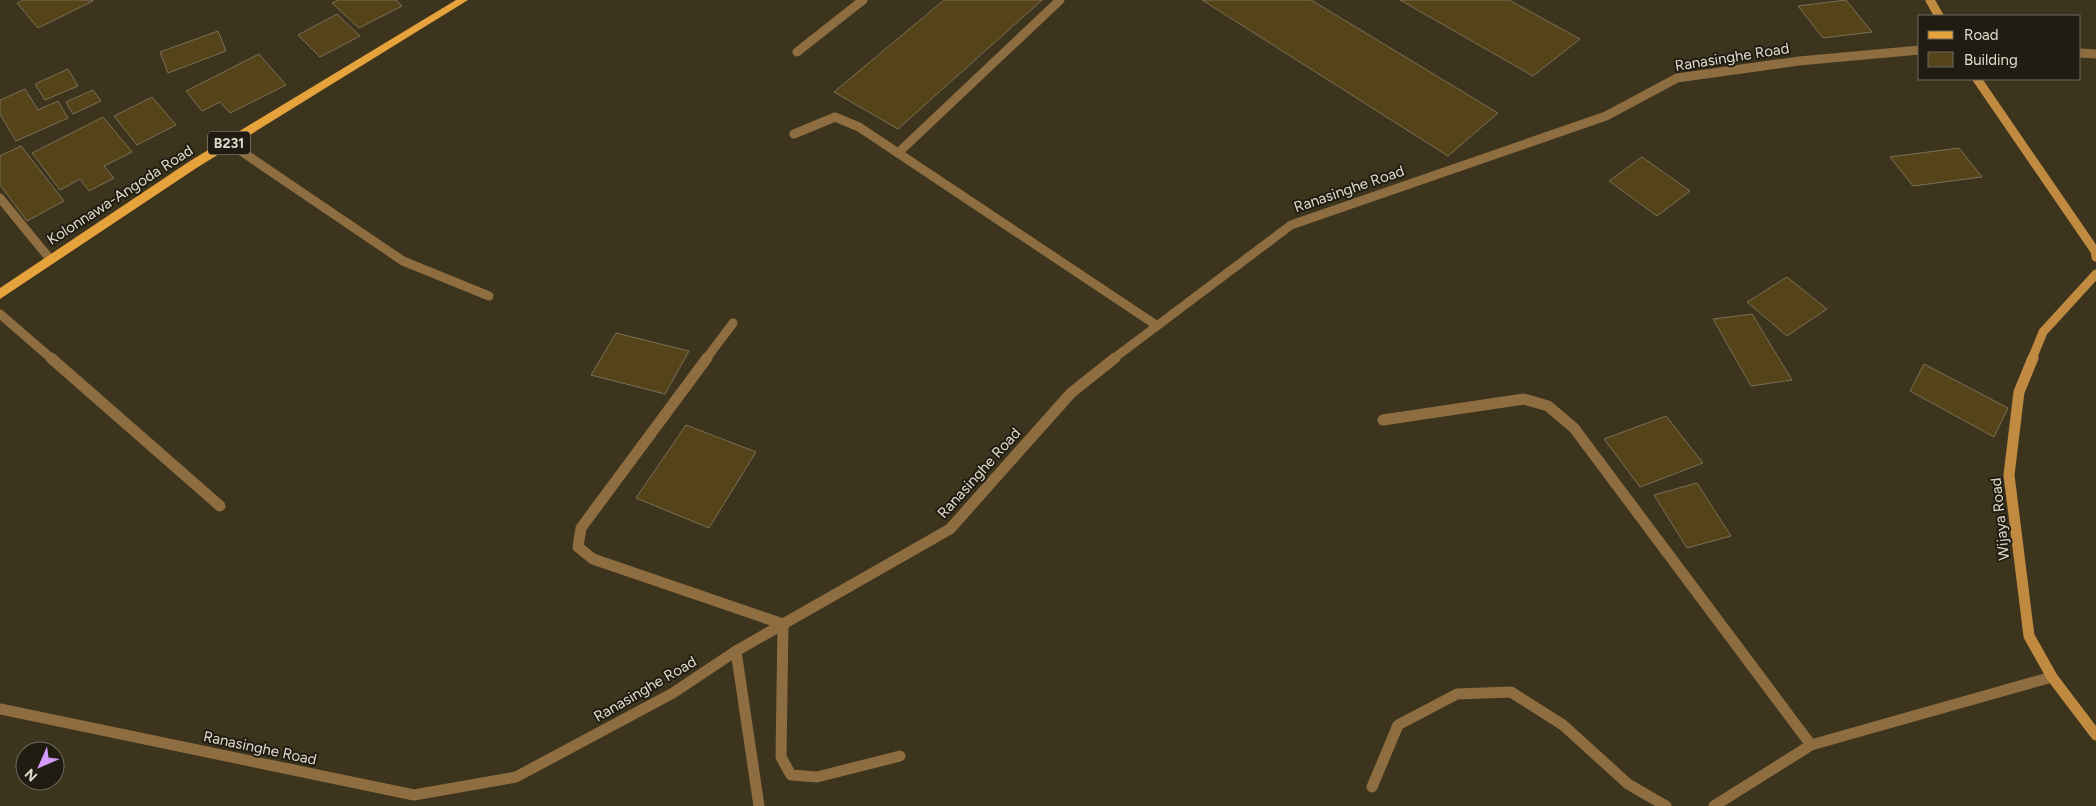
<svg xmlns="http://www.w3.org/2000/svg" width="2096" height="806" font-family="Figtree,sans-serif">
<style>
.building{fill:#55441a;stroke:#7a6f57}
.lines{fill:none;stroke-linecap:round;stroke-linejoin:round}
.street-far1{stroke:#8e6d40;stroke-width:9}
.street{stroke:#8e6d40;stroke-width:11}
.secondary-far1{stroke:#c08b40;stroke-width:9}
.secondary{stroke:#c08b40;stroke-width:11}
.primary{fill:#e6a23b;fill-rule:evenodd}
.labels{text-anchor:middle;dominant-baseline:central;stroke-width:4;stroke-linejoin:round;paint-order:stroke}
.shield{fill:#201c12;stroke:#a6a195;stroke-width:1}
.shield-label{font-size:14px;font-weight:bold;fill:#e0dacd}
.street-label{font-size:15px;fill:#e0dacd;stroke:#201c12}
</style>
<rect width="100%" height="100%" fill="#3d341d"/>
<g class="building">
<polygon points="23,0 92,0 93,1 38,28 17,3"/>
<polygon points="338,0 396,0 402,6 359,28 332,3"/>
<polygon points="944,0 1042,0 898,129 834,92"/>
<polygon points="1202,0 1311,0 1498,113 1448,156"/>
<polygon points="1400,0 1509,0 1580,39 1533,76"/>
<polygon points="1846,0 1872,32 1823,38 1798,6"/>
<polygon points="337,14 360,36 320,57 298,35"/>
<polygon points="218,31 226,51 168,73 160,52"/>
<polygon points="259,54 286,85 230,113 220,102 202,111 186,91"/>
<polygon points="68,69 78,86 45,100 35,84"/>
<polygon points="25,89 38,110 58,101 68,118 16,141 0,114 0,100"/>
<polygon points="93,90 101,101 73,114 66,102"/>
<polygon points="152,97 176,125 137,145 114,116"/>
<polygon points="103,117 132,152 104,166 114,178 89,191 80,179 60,190 32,153"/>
<polygon points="21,146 64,201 27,221 0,185 0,156"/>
<polygon points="1959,148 1982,177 1913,186 1890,157"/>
<polygon points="1642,157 1690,191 1657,216 1609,181"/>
<polygon points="1787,277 1827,309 1787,336 1747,302"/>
<polygon points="1752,314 1792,380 1751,386 1713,319"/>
<polygon points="616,333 689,351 665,394 591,375"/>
<polygon points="1924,364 2008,408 1994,437 1910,391"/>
<polygon points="1666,416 1703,463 1640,487 1604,439"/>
<polygon points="686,425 756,452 709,528 636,498"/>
<polygon points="1697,483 1731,536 1687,548 1654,495"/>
</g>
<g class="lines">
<g class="street-far1">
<polyline points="797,52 863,0"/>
<polyline points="2080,53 2096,54"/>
<polyline points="794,134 835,117 859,127 1156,325"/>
<polyline points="229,143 403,261 489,296"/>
<polyline points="898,153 1060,0"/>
<polyline points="0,198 50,259"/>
<polyline points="0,314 52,359"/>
<polyline points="706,359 733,323"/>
<polyline points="1113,359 1291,225 1606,116 1677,78 1799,61 1920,50"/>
</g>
<g class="street">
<polyline points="51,358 220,506"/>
<polyline points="707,358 581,528 578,547 593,559 783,624 781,757 791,775 817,777 900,756"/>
<polyline points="1383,420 1524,399 1548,406 1574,428 1811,745"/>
<polyline points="736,651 759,806"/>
<polyline points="0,709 414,795 516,777 673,693 736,651 950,529 1071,393 1115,358"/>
<polyline points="1372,787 1398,725 1457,694 1511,692 1563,725 1628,784 1666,806"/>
<polyline points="1714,806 1811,745 2052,677"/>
</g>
<g class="secondary-far1">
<polyline points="1930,0 1939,16"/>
<polyline points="1977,79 2095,251 2096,257"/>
<polyline points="2032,359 2043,332 2096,274"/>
</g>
<polyline class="secondary" points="2033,358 2019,392 2009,475 2029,636 2052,677 2096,735"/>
<polygon class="primary" points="456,0 468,0 198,167 0,299 0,288 190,161"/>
</g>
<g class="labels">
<rect class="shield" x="208" y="131.5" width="42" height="23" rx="4"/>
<g class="shield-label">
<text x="229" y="143">B231</text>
</g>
<g class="street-label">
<text transform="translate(1732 57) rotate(-9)">Ranasinghe Road</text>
<text transform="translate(1349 189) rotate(-19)">Ranasinghe Road</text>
<text transform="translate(120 195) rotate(-33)">Kolonnawa-Angoda Road</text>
<text transform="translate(979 473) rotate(-48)">Ranasinghe Road</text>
<text transform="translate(2000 519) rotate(-96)">Wijaya Road</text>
<text transform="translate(645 689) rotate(-30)">Ranasinghe Road</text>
<text transform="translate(260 748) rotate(12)">Ranasinghe Road</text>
</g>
</g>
<rect x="1918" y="15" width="162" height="65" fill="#201c12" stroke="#6d685d"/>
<rect x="1928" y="31" width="25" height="8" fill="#e6a23b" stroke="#6d685d"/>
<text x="1964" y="40" font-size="15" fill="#e0dacd">Road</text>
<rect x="1928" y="52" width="25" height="15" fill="#55441a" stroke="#6d685d"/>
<text x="1964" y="65" font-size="15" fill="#e0dacd">Building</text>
<g transform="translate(40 766) rotate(225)"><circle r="24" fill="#201c12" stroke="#6d685d"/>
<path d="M0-4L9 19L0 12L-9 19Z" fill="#d39cfc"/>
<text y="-8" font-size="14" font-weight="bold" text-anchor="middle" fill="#e0dacd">N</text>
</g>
</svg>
